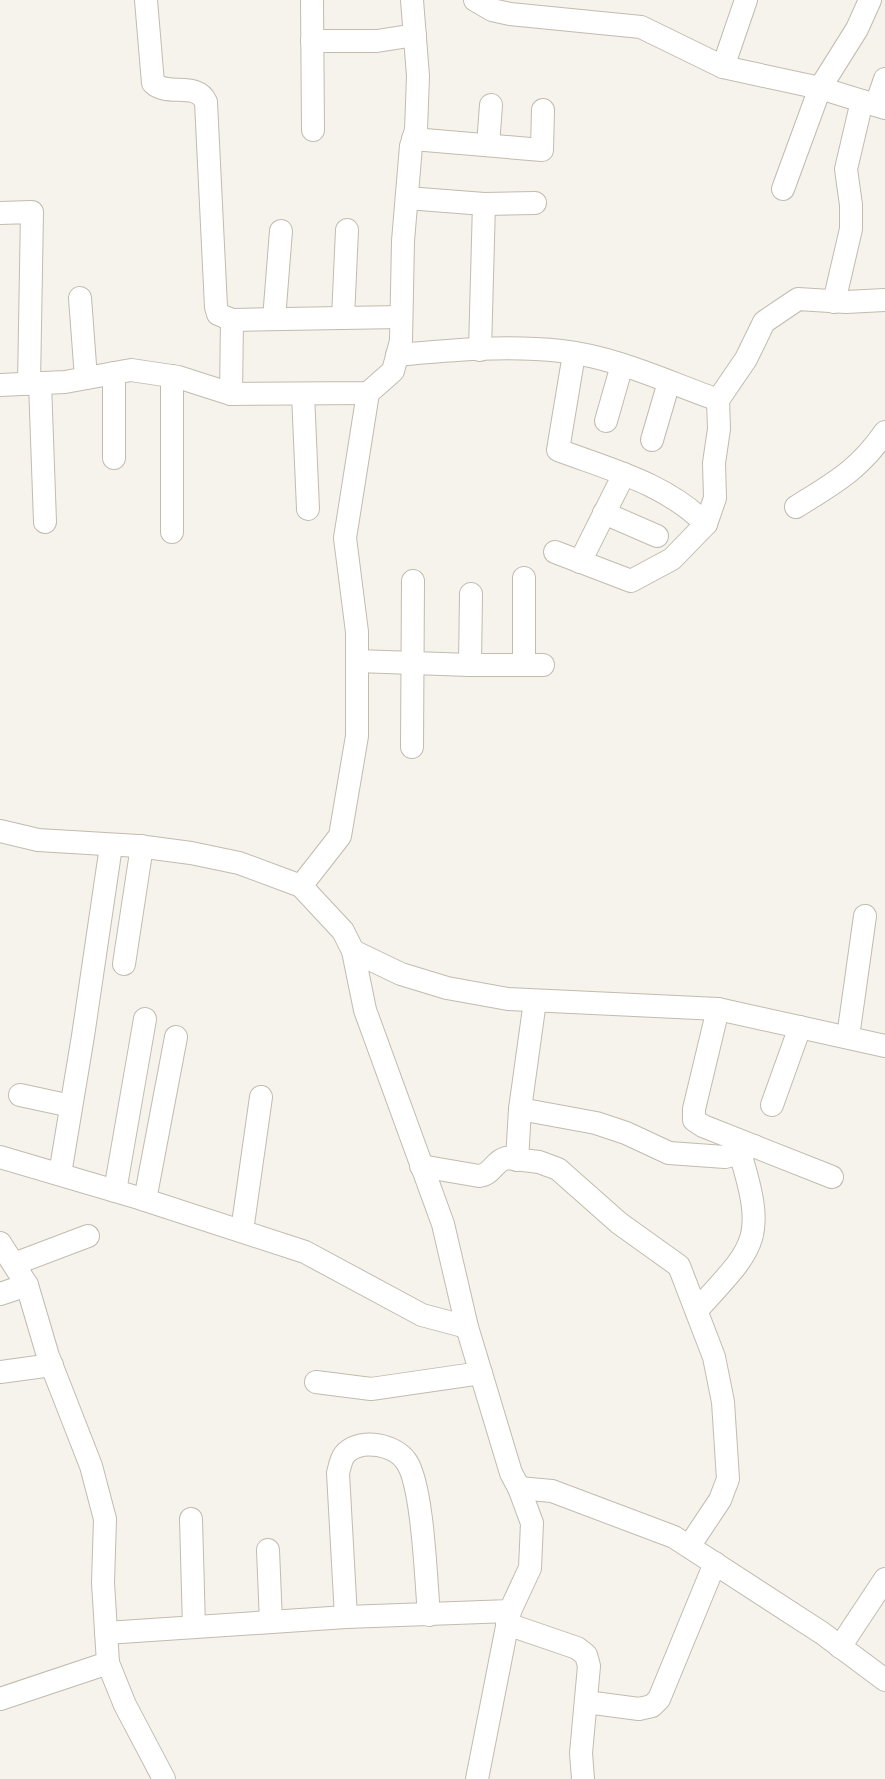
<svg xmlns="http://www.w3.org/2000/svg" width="885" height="1779" font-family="'Source Sans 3',sans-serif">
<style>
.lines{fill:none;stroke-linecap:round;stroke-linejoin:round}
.minor-casing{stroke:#c2bbae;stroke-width:24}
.minor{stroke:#fff;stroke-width:22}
</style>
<rect width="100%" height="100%" fill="#f6f3ec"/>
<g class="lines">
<defs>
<g id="minor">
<path d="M 146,0 L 153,83 C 167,97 197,81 206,102 L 216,307 L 218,314 L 232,320 L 401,317"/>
<polyline points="312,0 313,130"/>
<polyline points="475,0 492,10 510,14 641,27 723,67 820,88 885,108"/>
<polyline points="312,41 377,41 415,35"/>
<polyline points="723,67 746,0"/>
<polyline points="876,105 885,79"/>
<polyline points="413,139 542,150 543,110"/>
<polyline points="488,145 491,105"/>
<polyline points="783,189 820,88 857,29 870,0"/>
<polyline points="407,198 484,204 535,203"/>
<polyline points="0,213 32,212 29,384"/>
<polyline points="80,298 86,378"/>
<polyline points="834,302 851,229 851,205 846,169 862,101"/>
<polyline points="343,318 347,230"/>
<polyline points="274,319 281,231"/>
<polyline points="480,350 484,204"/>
<path d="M 574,354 L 558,450 C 611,470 665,483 706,524 L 715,498 L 714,463 L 719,429 L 718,400"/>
<path d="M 397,355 C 451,350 508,345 561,351 C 616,357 667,382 718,400 L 746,359 L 764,322 L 798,299 L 846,302 L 885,300"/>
<polyline points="114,373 114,458"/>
<polyline points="40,383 45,522"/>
<polyline points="0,385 65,382 131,370 178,377 231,394 368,393 393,371 401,341 403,241 411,146 416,130 418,76 412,0"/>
<polyline points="231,394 232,320"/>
<polyline points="303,394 308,509"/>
<polyline points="606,421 622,365"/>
<polyline points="652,440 669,382"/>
<path d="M 796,507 C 834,483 859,470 885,432"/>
<polyline points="604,513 657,536"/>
<polyline points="172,532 172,376"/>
<polyline points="555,552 631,581 672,559 706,524"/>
<polyline points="580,562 624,474"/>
<polyline points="524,578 524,664"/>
<polyline points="357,661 470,665 471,594"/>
<polyline points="470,665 543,665"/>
<polyline points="412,747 413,581"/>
<polyline points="0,831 38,840 138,846 191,853 239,863 301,886"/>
<polyline points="353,951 343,931 301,886 340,836 357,736 357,632 345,538 368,393"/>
<polyline points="124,964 142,846"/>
<polyline points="718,1009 694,1109 694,1120 703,1126 832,1177"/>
<polyline points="848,1037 865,916"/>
<polyline points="20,1095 71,1106"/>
<polyline points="772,1105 800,1027"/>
<polyline points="520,1109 596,1123 626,1133 669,1153 725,1157 740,1153 754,1146"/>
<polyline points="0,1157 139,1198 305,1252 422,1315 467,1327"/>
<polyline points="517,1160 520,1109 535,1001"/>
<path d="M 421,1166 L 479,1176 C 492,1175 494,1161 506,1158 L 539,1162 L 558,1169 L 619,1223 L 679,1266 L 714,1357 L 723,1402 L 728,1479 L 720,1500 L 690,1545"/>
<polyline points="60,1174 83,1036 111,846"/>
<polyline points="115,1191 145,1019"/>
<polyline points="145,1200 176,1037"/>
<polyline points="242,1231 261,1097"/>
<polyline points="0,1243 27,1285 48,1356 91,1466 105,1519 103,1583 108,1663 125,1705 164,1779"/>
<polyline points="14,1264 88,1236"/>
<polyline points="0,1294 27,1285"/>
<path d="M 697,1310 C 755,1246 767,1241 740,1153"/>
<polyline points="0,1372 52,1365"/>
<polyline points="316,1382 371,1389 481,1373"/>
<polyline points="519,1488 552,1491 674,1537 822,1633 885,1680"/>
<polyline points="191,1519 194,1627"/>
<polyline points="268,1550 271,1622"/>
<path d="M 346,1617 L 338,1473 C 340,1466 341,1457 347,1452 C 363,1438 395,1445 406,1461 C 423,1484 426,1582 429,1615"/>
<polyline points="507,1624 577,1648 586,1655 589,1666 581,1753 583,1779"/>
<polyline points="106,1633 346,1617 510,1611 530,1568 532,1523 519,1488 511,1473 467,1327 443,1224 365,1010 353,951 401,974 447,988 508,999 718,1009 885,1046"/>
<polyline points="840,1647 885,1579"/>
<polyline points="0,1699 108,1663"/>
<polyline points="586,1702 639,1709 652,1706 659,1699 715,1563"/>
<polyline points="477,1779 510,1611"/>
</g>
</defs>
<use href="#minor" class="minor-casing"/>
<use href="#minor" class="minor"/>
</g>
</svg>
